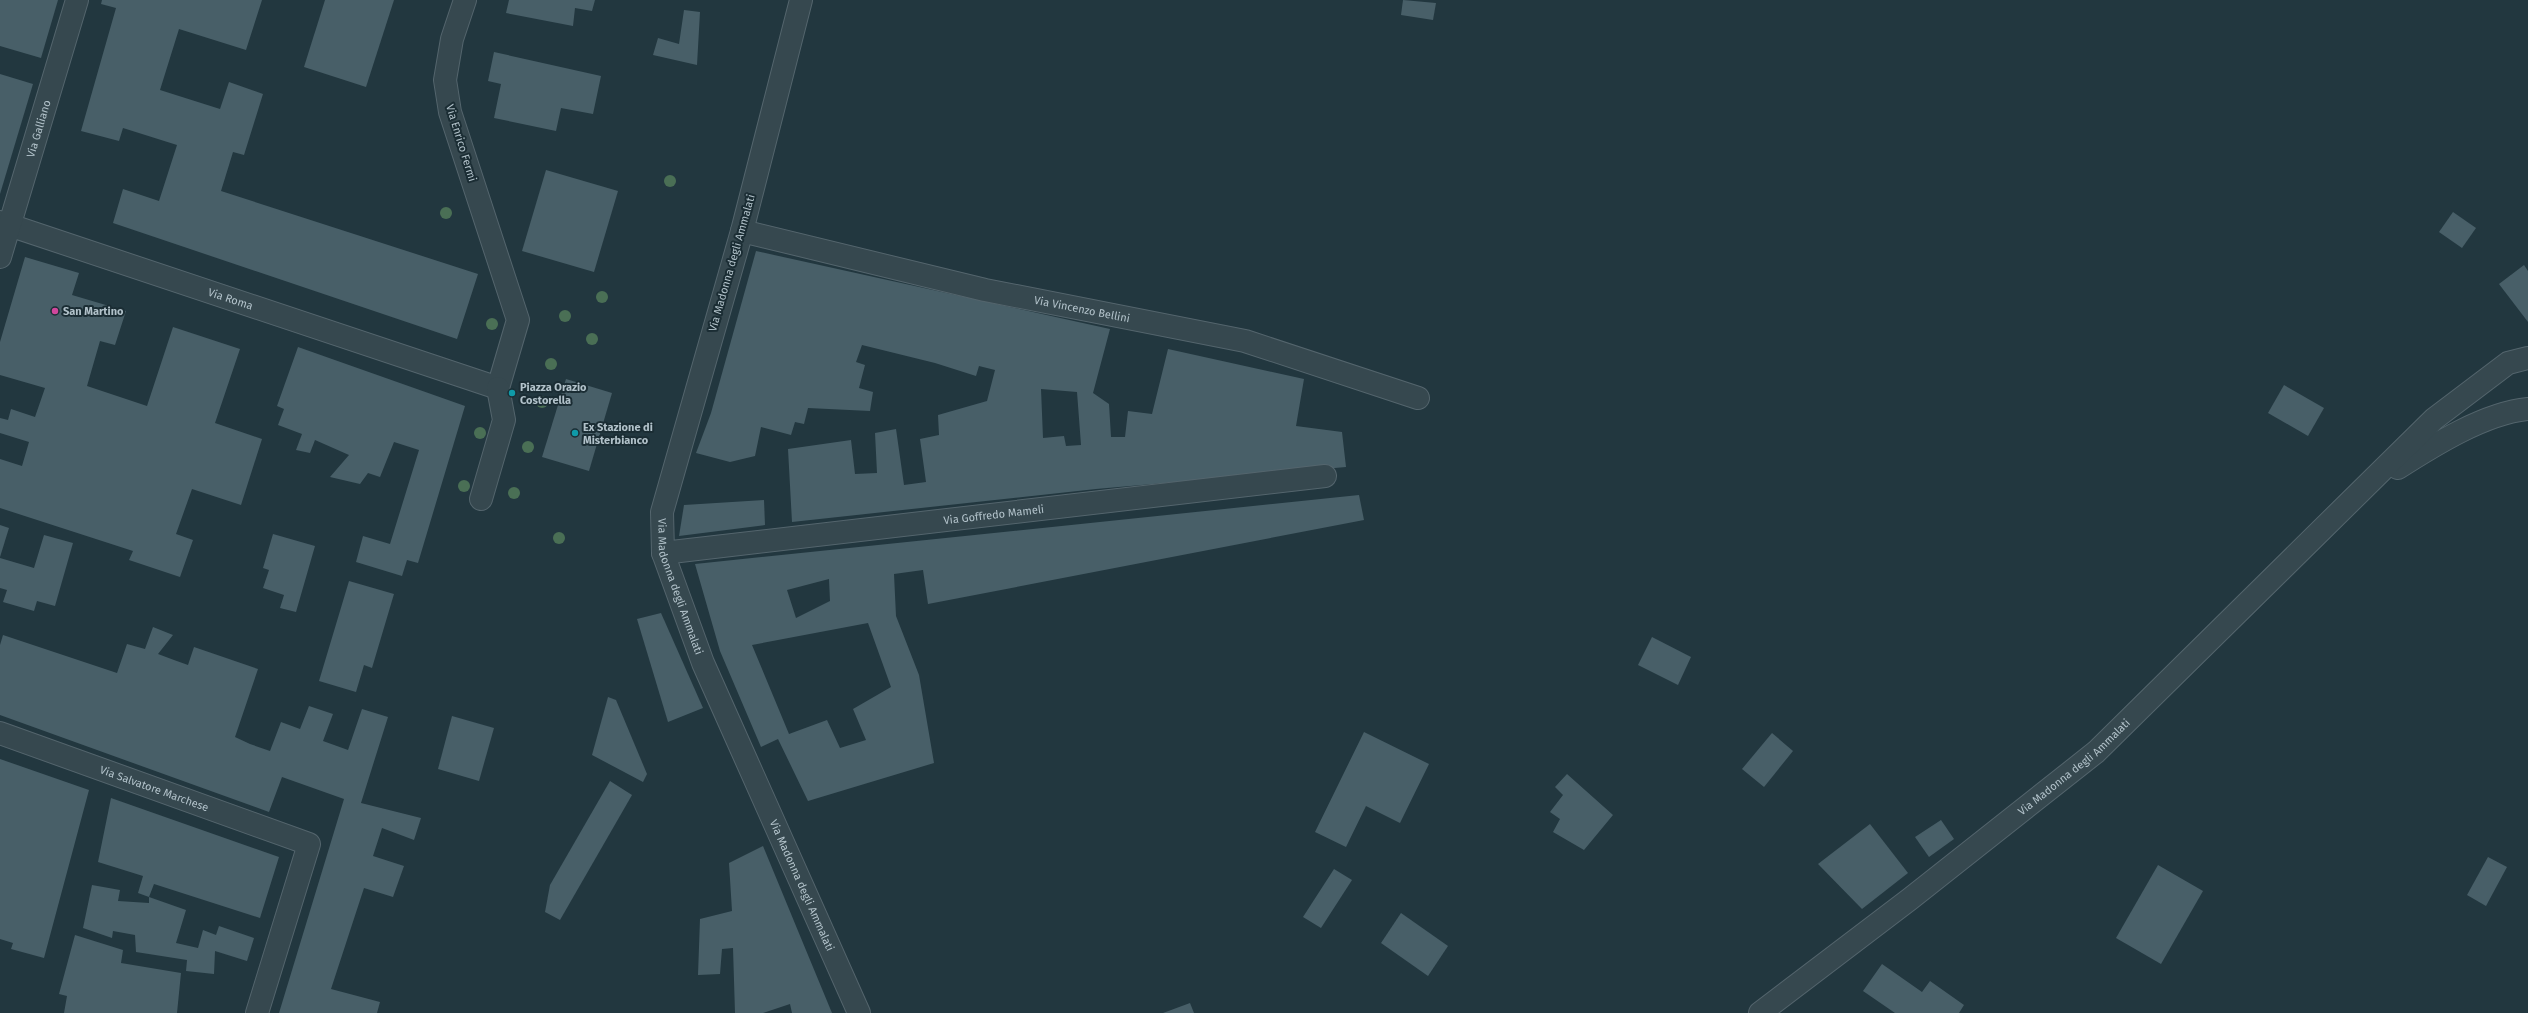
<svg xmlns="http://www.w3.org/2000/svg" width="2528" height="1013" font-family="'Fira Sans',sans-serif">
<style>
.building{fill:#485f68;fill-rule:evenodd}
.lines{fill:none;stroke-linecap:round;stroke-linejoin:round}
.minor-casing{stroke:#54656d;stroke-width:24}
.minor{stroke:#36484f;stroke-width:22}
.tree{fill:#4a6f55}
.hotel-dot{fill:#d1479c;stroke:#1b2d34;stroke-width:1.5}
.culture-dot{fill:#0f9aa8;stroke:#1b2d34;stroke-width:1.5}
.labels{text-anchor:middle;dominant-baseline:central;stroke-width:4;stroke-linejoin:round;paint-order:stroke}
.street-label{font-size:11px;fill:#b2c2ca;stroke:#1b2d34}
.poi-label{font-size:11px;font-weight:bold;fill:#b2c2ca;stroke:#1b2d34;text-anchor:start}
</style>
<rect width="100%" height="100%" fill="#22373f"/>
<g class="building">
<polygon points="0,0 58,0 41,58 0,46"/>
<polygon points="102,0 262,0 246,50 179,29 160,90 220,109 229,82 263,94 244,155 233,152 221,191 478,274 457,339 113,223 123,189 159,201 177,145 123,128 119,141 81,131 116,8 101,4"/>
<polygon points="325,0 394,0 366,87 304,67"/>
<polygon points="509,0 595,0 592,11 575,8 573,26 506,13"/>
<polygon points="1403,0 1436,3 1433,20 1401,15"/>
<polygon points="684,10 700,12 697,65 653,55 658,38 679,44"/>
<polygon points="494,52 601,76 593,114 561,108 556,131 494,118 501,84 488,81"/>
<polygon points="0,74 33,84 0,194"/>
<polygon points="546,170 618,191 594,272 522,251"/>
<polygon points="2453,212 2476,228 2462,248 2439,232"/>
<path d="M 756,251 L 1110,329 L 1093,393 L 1109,404 L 1111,437 L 1125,437 L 1128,411 L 1152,414 L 1168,349 L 1304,379 L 1296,426 L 1342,432 L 1346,467 L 1096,489 L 792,522 L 788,449 L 851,440 L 855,474 L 877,473 L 875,433 L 896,429 L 904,485 L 926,482 L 920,439 L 939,435 L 938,415 L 987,401 L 995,370 L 979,366 L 976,376 L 935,363 L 862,345 L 856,362 L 865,365 L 859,388 L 873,392 L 870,411 L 808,408 L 804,424 L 795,422 L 791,435 L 761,427 L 755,456 L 730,462 L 696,453 L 711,413 ZM 1041,389 L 1077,392 L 1081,445 L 1066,446 L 1064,436 L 1043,438 Z"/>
<polygon points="25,257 79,273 72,295 126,311 115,345 100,341 87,386 147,406 173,327 240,349 215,423 262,439 241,505 192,489 176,534 193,540 180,577 129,560 133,551 0,508 0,459 22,466 29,442 0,433 0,418 8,420 11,409 35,417 45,388 0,375 0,342"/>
<polygon points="2524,265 2528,271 2528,322 2499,284"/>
<polygon points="298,347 465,406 418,563 407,560 402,576 356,562 363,536 390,544 419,450 394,442 380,477 368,473 360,484 330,477 349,455 315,440 310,453 296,450 302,434 278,425 284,409 277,406"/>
<polygon points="566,379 612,393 589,471 542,457"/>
<polygon points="2284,385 2324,408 2308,436 2268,413"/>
<path d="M 1359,495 L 1364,520 L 928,604 L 923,570 L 894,574 L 896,616 L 919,675 L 934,763 L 808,801 L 778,739 L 761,747 L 720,651 L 695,564 ZM 829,579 L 830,601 L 796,618 L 787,590 ZM 868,623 L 891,687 L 853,709 L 866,740 L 840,748 L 827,720 L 789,734 L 752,645 Z"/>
<polygon points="764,500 765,525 679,536 684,505"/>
<polygon points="0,525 9,528 0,557"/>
<polygon points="273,534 315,546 296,612 280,608 284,595 263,588 269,570 263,568"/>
<polygon points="44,535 73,543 55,606 37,601 34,611 3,602 7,590 0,588 0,558 34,568"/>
<polygon points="349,581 394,594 372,668 364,665 356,692 319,681"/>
<polygon points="661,613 703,708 668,722 637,619"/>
<polygon points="153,627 173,635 158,654 174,660 188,665 194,647 258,669 235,737 250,744 270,751 281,722 300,729 309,706 333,714 323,741 348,750 362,709 388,717 361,803 421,818 414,840 382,828 373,856 404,866 393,897 364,888 331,989 380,1002 377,1013 279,1013 344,799 282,777 269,812 0,715 0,645 3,635 117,673 127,644 145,649"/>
<polygon points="1652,637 1691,657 1678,685 1638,665"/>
<polygon points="608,697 616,700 647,774 643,782 592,755"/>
<polygon points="452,716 494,728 479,781 438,769"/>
<polygon points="1364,732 1429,764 1400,823 1366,806 1346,847 1315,832"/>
<polygon points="1772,733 1793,751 1764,787 1742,769"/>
<polygon points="0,759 89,790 44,958 11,949 13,943 0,939"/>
<polygon points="1567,774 1613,815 1584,850 1553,832 1560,819 1550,812 1563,795 1555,787"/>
<polygon points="610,781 632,795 560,920 545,912 550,885"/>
<polygon points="111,798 279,857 260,918 154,884 149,897 186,910 176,943 198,948 203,930 216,935 219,926 254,938 247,961 215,951 214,974 186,971 187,960 136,952 135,935 113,931 112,938 83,928 92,885 120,890 118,901 149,903 149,897 138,893 143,876 98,862"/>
<polygon points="1941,820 1954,839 1929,857 1915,837"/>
<polygon points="1870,824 1908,873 1862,909 1818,864"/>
<polygon points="763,846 803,943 832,1013 792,1013 790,1004 763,1013 735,1013 733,948 722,949 720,974 698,975 700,919 732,911 729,863"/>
<polygon points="2488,857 2507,867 2486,906 2467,895"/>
<polygon points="2158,865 2203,891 2161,964 2116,938"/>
<polygon points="1334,869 1352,880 1321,928 1303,917"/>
<polygon points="1401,913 1448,946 1428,976 1381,943"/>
<polygon points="75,935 123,950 121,963 181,973 177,1013 64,1013 67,996 59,994"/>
<polygon points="1882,964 1922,992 1930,981 1964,1005 1959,1013 1895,1013 1863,991"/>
<polygon points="1190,1003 1194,1013 1163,1013"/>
</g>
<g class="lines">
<defs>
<g id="minor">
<path id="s1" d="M 801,0 L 742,231 L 662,512 L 663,553 L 703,663 L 859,1013"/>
<path id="s2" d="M 0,222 L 498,388 L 518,320 L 450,112 L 445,80 L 452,39 L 465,0"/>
<path id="s3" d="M 742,231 L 985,290 L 1245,341 L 1418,398"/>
<path id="s4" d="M 0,257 L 77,0"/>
<path d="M 2398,468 C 2434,445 2485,413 2528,409"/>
<polyline points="481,499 504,420 498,388"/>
<path id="s5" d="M 663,553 L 1325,476"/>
<path id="s6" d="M 0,733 L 309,844 L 257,1013"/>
<path id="s7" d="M 1760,1013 L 1910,899 L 2096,752 L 2434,419 L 2508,363 L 2528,358"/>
</g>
</defs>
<use href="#minor" class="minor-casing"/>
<use href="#minor" class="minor"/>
</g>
<g class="tree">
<circle cx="670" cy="181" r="6"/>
<circle cx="446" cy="213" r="6"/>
<circle cx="602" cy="297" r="6"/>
<circle cx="565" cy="316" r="6"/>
<circle cx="492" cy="324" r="6"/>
<circle cx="592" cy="339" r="6"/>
<circle cx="551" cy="364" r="6"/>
<circle cx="542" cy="402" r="6"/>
<circle cx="480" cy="433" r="6"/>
<circle cx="528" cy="447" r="6"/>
<circle cx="464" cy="486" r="6"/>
<circle cx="514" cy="493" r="6"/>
<circle cx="559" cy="538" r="6"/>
</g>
<circle class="hotel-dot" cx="55" cy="311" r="4"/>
<g class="culture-dot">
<circle cx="512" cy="393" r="4"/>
<circle cx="575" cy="433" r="4"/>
</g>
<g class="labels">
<g class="street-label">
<text stroke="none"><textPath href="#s4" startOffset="134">Via Galliano</textPath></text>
<text transform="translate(461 143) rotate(73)">Via Enrico Fermi</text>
<text transform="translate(732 263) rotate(-74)">Via Madonna degli Ammalati</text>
<text stroke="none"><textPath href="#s2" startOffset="243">Via Roma</textPath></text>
<text stroke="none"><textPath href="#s3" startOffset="349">Via Vincenzo Bellini</textPath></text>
<text stroke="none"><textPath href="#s5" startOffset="333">Via Goffredo Mameli</textPath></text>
<text stroke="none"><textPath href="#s1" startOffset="608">Via Madonna degli Ammalati</textPath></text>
<text stroke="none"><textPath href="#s7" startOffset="399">Via Madonna degli Ammalati</textPath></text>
<text stroke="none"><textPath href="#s6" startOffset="164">Via Salvatore Marchese</textPath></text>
<text stroke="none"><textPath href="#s1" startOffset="932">Via Madonna degli Ammalati</textPath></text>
</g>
<g class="poi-label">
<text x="63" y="311">San Martino</text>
<text x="520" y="387">Piazza Orazio<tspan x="520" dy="13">Costorella</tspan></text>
<text x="583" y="427">Ex Stazione di<tspan x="583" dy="13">Misterbianco</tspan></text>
</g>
</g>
</svg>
